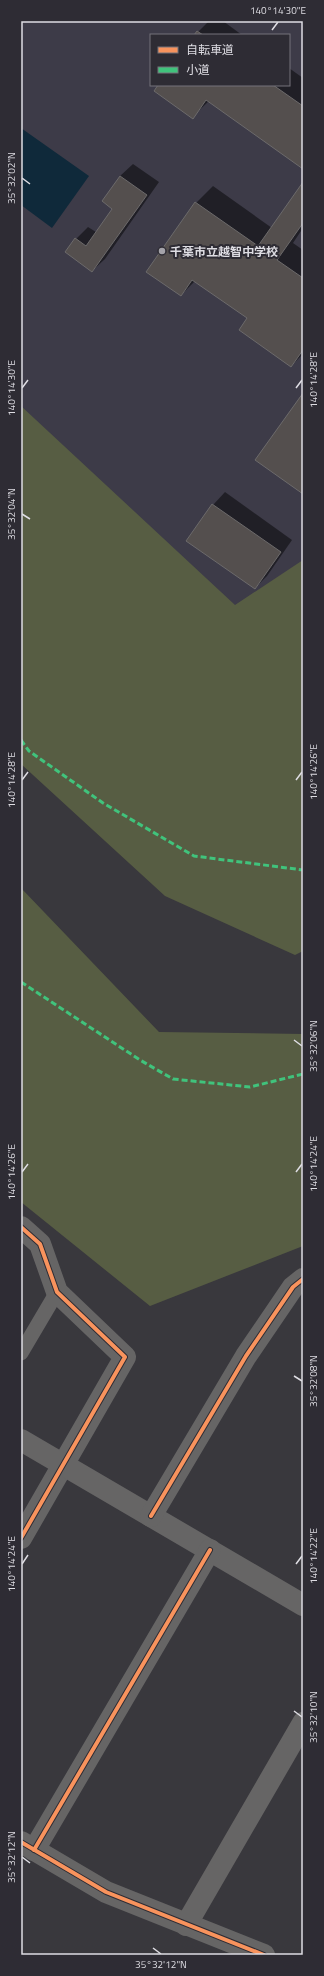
<svg xmlns="http://www.w3.org/2000/svg" width="324" height="1976" font-family="'Titillium Web','Noto Sans JP',sans-serif">
<style>
.built{fill:#3d3b48;fill-rule:evenodd}
.forest{fill:#575d43}
.water{fill:#0f293a}
.shadow{fill:#0007}
.building{fill:#544f4e;stroke:#6c6a6b}
.lines{fill:none;stroke-linecap:round;stroke-linejoin:round}
.service{stroke:#666565;stroke-width:15}
.minor{stroke:#666565;stroke-width:22}
.quiet{stroke:#40c37c;stroke-width:3;stroke-dasharray:6 3;stroke-linecap:butt}
.cycleway-casing{stroke:#2e2c34;stroke-width:6}
.cycleway{stroke:#f8935d;stroke-width:4}
.ticks{fill:none;stroke:#dedde3;stroke-width:1.5}
.poi-dot{fill:#a4a3a9;stroke:#2e2c34;stroke-width:1.5}
.labels{text-anchor:middle;dominant-baseline:central;stroke-width:4;stroke-linejoin:round;paint-order:stroke}
.poi-label{font-size:12px;font-weight:bold;fill:#dedde3;stroke:#2e2c34;text-anchor:start}
.neatline{fill:none;stroke:#dedde3;stroke-width:1.5}
.ticks-label{font-size:10px;text-anchor:middle;fill:#dedde3}
</style>
<rect width="100%" height="100%" fill="#39383d"/>
<path class="built" d="M 21,21 L 303,21 L 303,594 L 246,629 L 21,417 ZM 151,35 L 289,35 L 289,85 L 151,85 Z"/>
<g class="forest">
<polygon points="21,406 235,605 303,560 303,951 295,955 165,896 21,764"/>
<polygon points="21,888 159,1032 303,1034 303,1246 150,1306 21,1202"/>
</g>
<polygon class="water" points="21,128 89,176 52,228 21,205"/>
<g class="shadow">
<polygon points="209,21 223,21 242,35 195,35"/>
<polygon points="289,68 303,78 303,167 209,101 192,117 160,85 289,85"/>
<polygon points="133,164 159,182 105,259 92,271 76,239 88,227 96,232 114,208 120,176"/>
<polygon points="303,184 303,228 293,243 303,250 303,354 291,366 248,318 195,281 181,295 196,203 213,186 272,228"/>
<polygon points="225,492 292,540 267,576 255,588 213,505"/>
</g>
<g class="building">
<polygon points="197,31 203,35 194,35"/>
<polygon points="158,85 273,85 303,106 303,169 206,100 193,119 154,91"/>
<polygon points="120,176 147,195 92,272 65,252 75,238 86,246 112,209 102,201"/>
<polygon points="303,182 303,223 277,260 303,278 303,350 291,367 239,330 247,318 192,280 181,296 146,272 195,202 258,246"/>
<polygon points="303,393 303,494 255,460"/>
<polygon points="212,504 281,552 255,589 186,541"/>
</g>
<g class="lines">
<polyline class="service" points="21,1353 57,1292"/>
<g class="minor">
<polyline points="21,1227 40,1244 57,1292 125,1357 21,1538"/>
<polyline points="21,1440 303,1605"/>
<polyline points="151,1516 246,1356 293,1287 303,1279"/>
<polyline points="21,1842 106,1892 264,1955"/>
<polyline points="34,1850 210,1550"/>
<polyline points="186,1925 303,1723"/>
</g>
<g class="quiet">
<polyline points="21,740 29,751 103,803 194,856 303,870"/>
<polyline points="21,982 140,1060 173,1079 250,1087 303,1074"/>
</g>
<defs>
<g id="cycleway">
<polyline points="21,1227 40,1244 57,1292 125,1357 21,1538"/>
<polyline points="151,1516 246,1356 293,1287 303,1279"/>
<polyline points="21,1842 106,1892 264,1955"/>
<polyline points="34,1850 210,1550"/>
</g>
</defs>
<use href="#cycleway" class="cycleway-casing"/>
<use href="#cycleway" class="cycleway"/>
</g>
<path class="ticks" d="M 272,30 L 278,22M 22,178 L 30,184M 22,388 L 28,380M 296,388 L 302,380M 22,514 L 30,519M 22,780 L 28,772M 296,780 L 302,772M 294,1040 L 302,1046M 22,1172 L 28,1164M 296,1172 L 302,1164M 294,1376 L 302,1381M 22,1564 L 28,1555M 296,1564 L 302,1556M 294,1711 L 302,1717M 22,1857 L 30,1863M 153,1948 L 161,1954"/>
<circle class="poi-dot" cx="162" cy="251" r="4"/>
<g class="labels">
<g class="poi-label">
<text x="170" y="251">千葉市立越智中学校</text>
</g>
</g>
<rect width="324" height="1976" fill="none" stroke="#2e2c34" stroke-width="44"/>
<rect x="150" y="34" width="140" height="52" fill="#2e2c34" stroke="#74737a"/>
<rect x="158" y="47" width="20" height="6" fill="#f8935d" stroke="#74737a"/>
<text x="186" y="54" font-size="12" fill="#dedde3">自転車道</text>
<rect x="158" y="67" width="20" height="6" fill="#40c37c" stroke="#74737a"/>
<text x="186" y="74" font-size="12" fill="#dedde3">小道</text>
<rect x="22" y="22" width="280" height="1932" class="neatline"/>
<g class="ticks-label">
<text x="278" y="14">140°14'30"E</text>
<text transform="translate(11 178) rotate(-90)" y="4">35°32'02"N</text>
<text transform="translate(313 380) rotate(-90)" y="4">140°14'28"E</text>
<text transform="translate(11 388) rotate(-90)" y="4">140°14'30"E</text>
<text transform="translate(11 514) rotate(-90)" y="4">35°32'04"N</text>
<text transform="translate(313 772) rotate(-90)" y="4">140°14'26"E</text>
<text transform="translate(11 780) rotate(-90)" y="4">140°14'28"E</text>
<text transform="translate(313 1046) rotate(-90)" y="4">35°32'06"N</text>
<text transform="translate(313 1164) rotate(-90)" y="4">140°14'24"E</text>
<text transform="translate(11 1172) rotate(-90)" y="4">140°14'26"E</text>
<text transform="translate(313 1381) rotate(-90)" y="4">35°32'08"N</text>
<text transform="translate(313 1556) rotate(-90)" y="4">140°14'22"E</text>
<text transform="translate(11 1564) rotate(-90)" y="4">140°14'24"E</text>
<text transform="translate(313 1717) rotate(-90)" y="4">35°32'10"N</text>
<text transform="translate(11 1857) rotate(-90)" y="4">35°32'12"N</text>
<text x="161" y="1968">35°32'12"N</text>
</g>
</svg>
